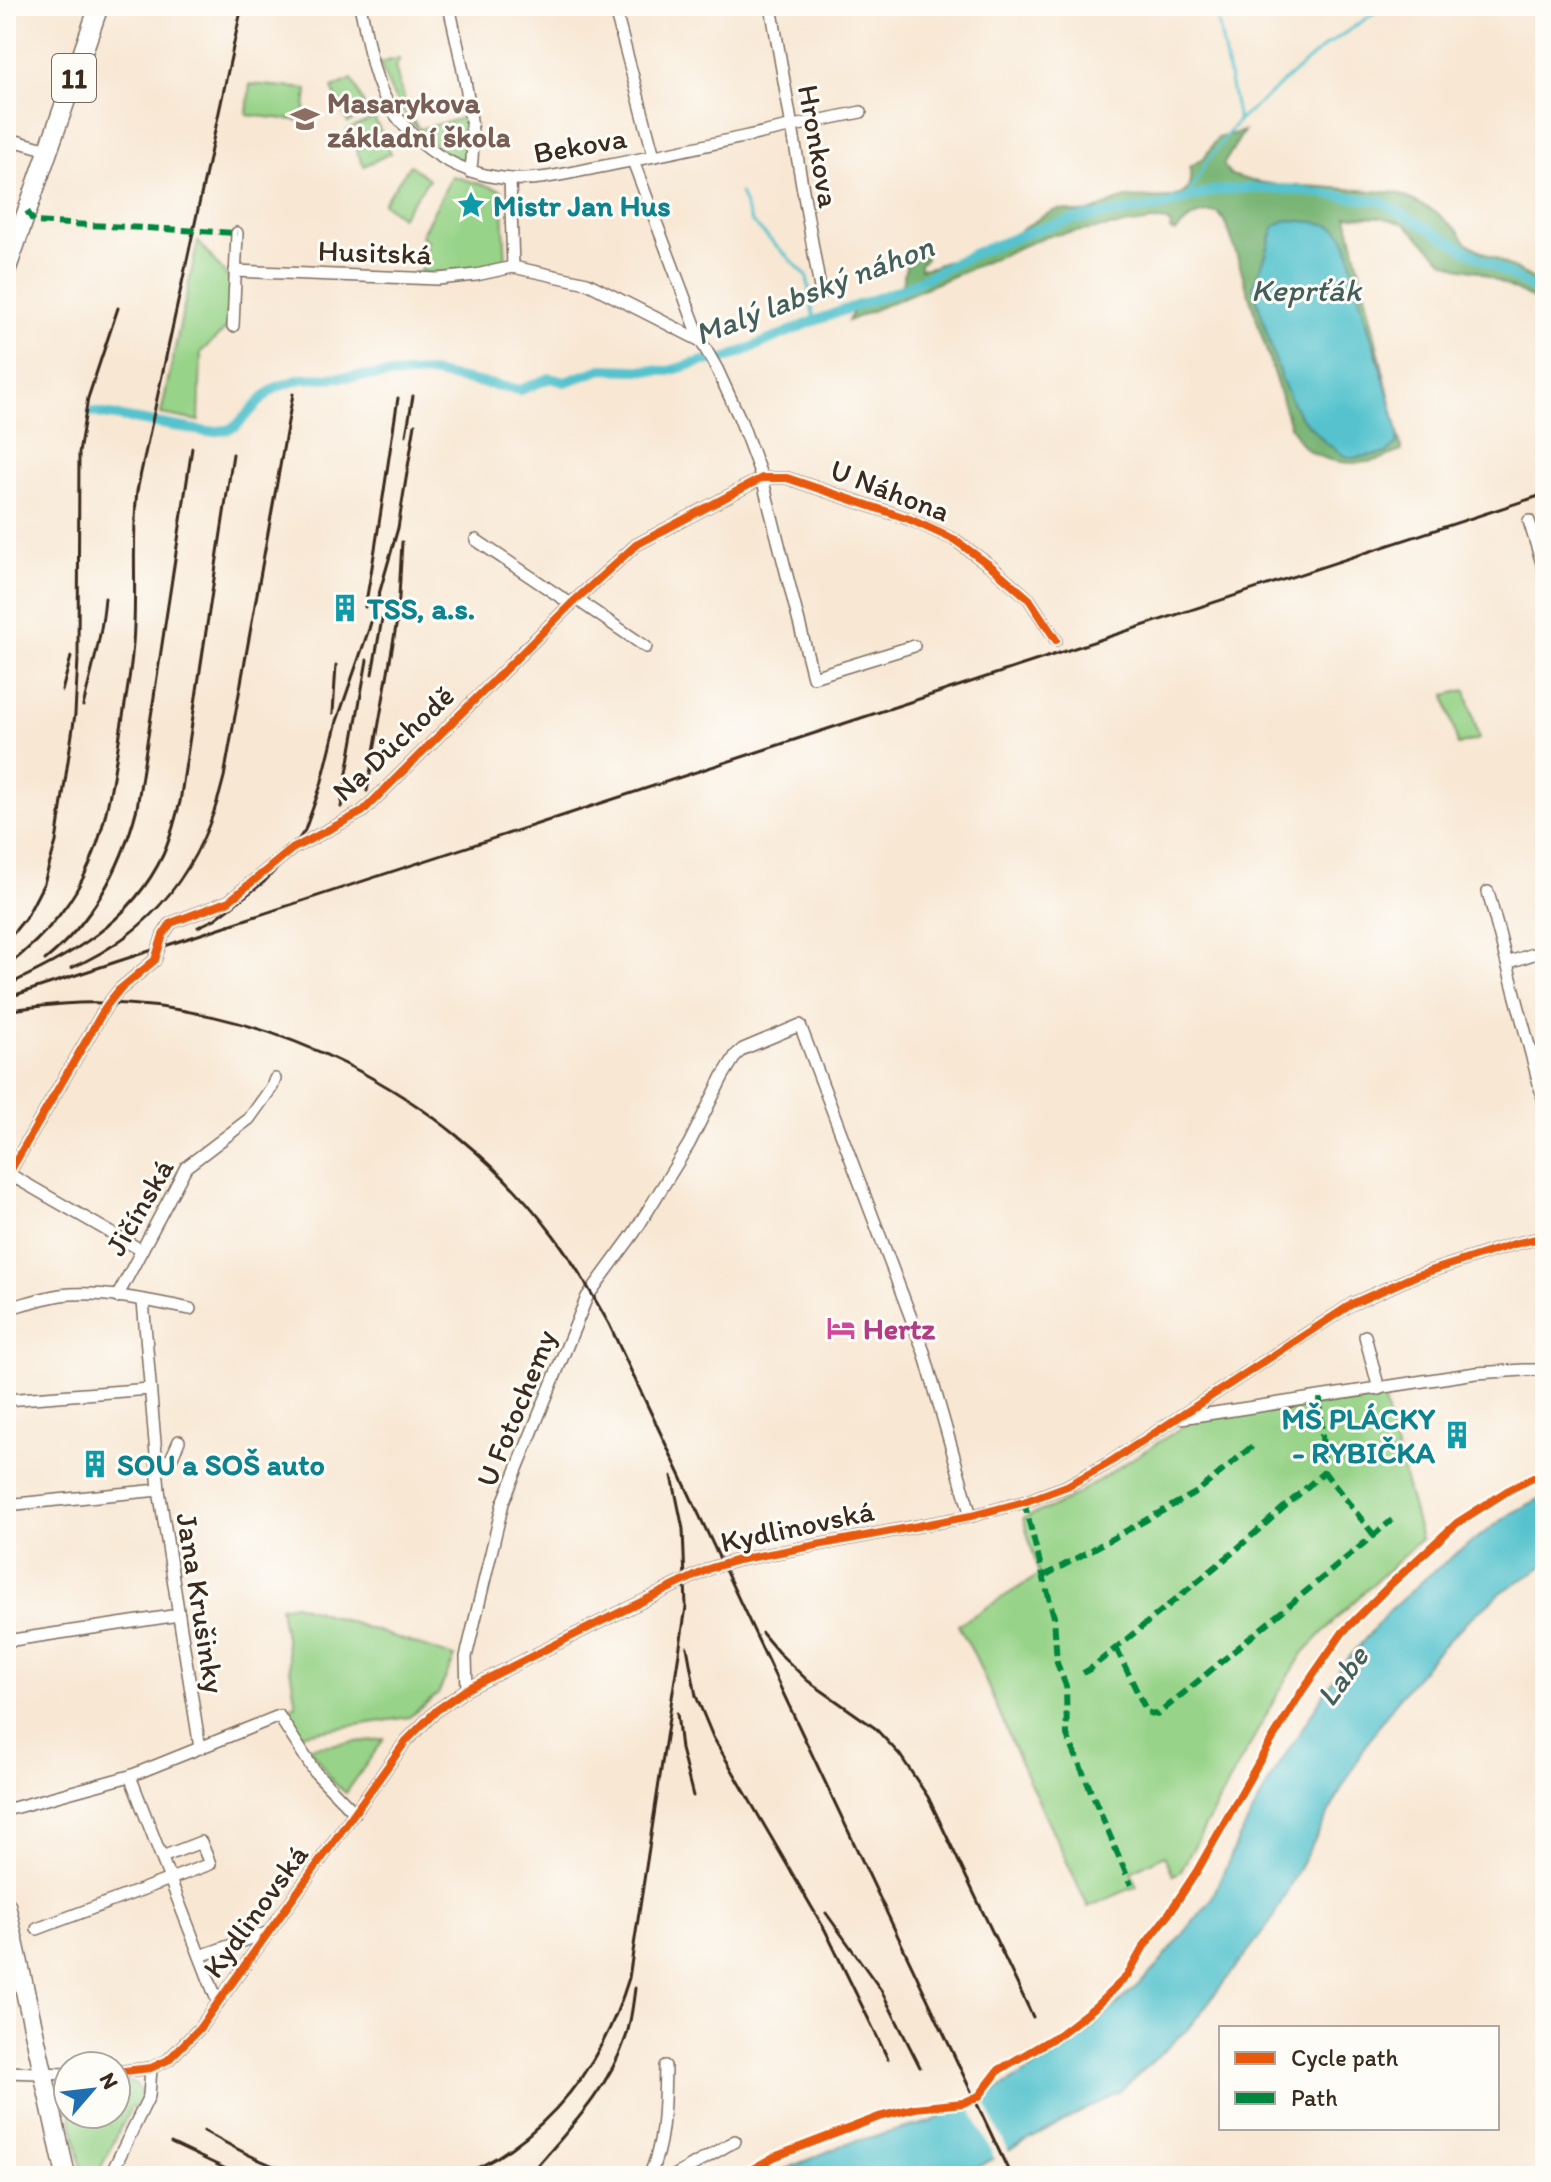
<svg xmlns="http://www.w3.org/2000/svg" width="1551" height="2182" font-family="Itim,sans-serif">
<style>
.green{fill:#97d388;stroke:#697e53;stroke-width:2}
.forest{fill:#79b574;stroke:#5a7049;stroke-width:2;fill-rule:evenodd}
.water{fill:#55c2cd;stroke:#487676;stroke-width:2}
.pier{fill:#f8e7d3}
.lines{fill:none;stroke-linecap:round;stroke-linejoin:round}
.stream{stroke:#55c2cd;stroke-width:3}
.canal{stroke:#55c2cd;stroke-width:10}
.minor-casing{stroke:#7d6c5d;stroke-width:14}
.primary-casing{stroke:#7d6c5d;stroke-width:21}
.minor{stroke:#fff;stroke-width:11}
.primary{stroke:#fff;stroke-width:18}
.rail{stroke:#3b2a1e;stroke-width:3}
.quiet{stroke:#00873e;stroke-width:6;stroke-dasharray:12 6;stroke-linecap:butt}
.cycleway-casing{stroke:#fdfcf7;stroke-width:13}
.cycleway{stroke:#e8590c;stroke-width:8}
.labels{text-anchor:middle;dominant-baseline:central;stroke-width:6;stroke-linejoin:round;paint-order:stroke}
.shield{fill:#fdfcf7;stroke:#75695f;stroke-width:2}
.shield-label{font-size:28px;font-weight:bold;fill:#3b2a1e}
.education-label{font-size:30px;font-weight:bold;fill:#785e54;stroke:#fdfcf7;text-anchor:start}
.street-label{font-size:30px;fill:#3b2a1e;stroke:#fdfcf7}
.culture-label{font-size:30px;font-weight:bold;fill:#0d838f;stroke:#fdfcf7;text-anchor:start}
.hotel-label{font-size:30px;font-weight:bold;fill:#b23c85;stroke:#fdfcf7;text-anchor:start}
.water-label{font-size:32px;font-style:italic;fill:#445f5b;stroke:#fdfcf7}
</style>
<rect width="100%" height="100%" fill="#fdfcf7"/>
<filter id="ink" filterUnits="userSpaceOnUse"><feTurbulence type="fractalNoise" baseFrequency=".0125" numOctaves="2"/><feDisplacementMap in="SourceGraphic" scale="16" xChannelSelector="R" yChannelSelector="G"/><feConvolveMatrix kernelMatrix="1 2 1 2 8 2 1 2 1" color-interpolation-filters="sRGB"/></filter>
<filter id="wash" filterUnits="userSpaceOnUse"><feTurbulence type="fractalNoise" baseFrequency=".006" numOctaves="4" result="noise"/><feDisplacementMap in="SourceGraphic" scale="32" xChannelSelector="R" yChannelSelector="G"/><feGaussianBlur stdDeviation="1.8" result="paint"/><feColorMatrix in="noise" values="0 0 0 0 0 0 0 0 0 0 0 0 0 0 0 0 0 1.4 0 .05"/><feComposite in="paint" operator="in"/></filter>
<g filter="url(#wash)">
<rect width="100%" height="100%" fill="#f8e7d3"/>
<g class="green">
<path d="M 399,58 L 399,62 L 395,67 L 407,110 L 419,129 L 466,117 L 470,151 L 466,159 L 458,160 C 418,138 393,106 380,63 Z"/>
<polygon points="352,79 368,113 348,123 332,88"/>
<polygon points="250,84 307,89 304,121 247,115"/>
<polygon points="374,118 382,134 355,146 347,130"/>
<polygon points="383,137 391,153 364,166 356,150"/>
<polygon points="410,165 429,179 401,217 383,203"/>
<path d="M 452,176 L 502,190 L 506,263 C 485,268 440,279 420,271 L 425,258 L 428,241 L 421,236 Z"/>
<polygon points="198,241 230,280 228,327 201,352 199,421 161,414"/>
<polygon points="1466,690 1479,739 1458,745 1445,695"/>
<polygon points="1382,1395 1421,1539 1346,1609 1304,1652 1280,1690 1180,1872 1173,1875 1164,1855 1131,1872 1137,1886 1088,1907 1017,1755 975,1656 958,1625 1039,1575 1023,1518 1055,1506 1072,1497 1192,1421"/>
<polygon points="295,1604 455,1657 438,1694 409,1717 299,1734 286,1709 286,1707 296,1705 280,1607"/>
<polygon points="384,1739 346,1793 334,1783 309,1747"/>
<path d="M 116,2079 C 133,2080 145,2087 140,2105 L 131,2108 L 99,2171 L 101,2176 L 83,2176 L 71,2114 L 116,2114 Z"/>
</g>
<path class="forest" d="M 1244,131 L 1223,165 L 1231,175 L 1252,181 L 1278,185 L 1321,187 L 1398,193 L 1436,212 L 1458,231 L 1466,242 L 1477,249 L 1545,285 L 1545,305 L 1478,271 L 1458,267 L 1444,261 L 1405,224 L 1381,217 L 1347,216 L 1402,451 C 1393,453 1386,458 1378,460 C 1355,466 1322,463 1304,447 C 1298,441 1295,433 1290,426 L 1230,234 L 1224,220 L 1218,213 C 1199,211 1188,218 1176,232 L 1170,230 L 1171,225 L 1167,221 L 1160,220 L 1046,236 L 848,321 L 858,301 L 902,285 L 908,257 L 923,253 L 926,259 L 920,264 L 920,269 L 932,267 C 961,256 991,245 1018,232 C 1030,225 1043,214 1056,210 C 1067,208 1070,213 1080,213 C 1097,213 1110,201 1127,198 C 1144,195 1165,203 1182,194 C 1192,188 1190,177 1190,167 L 1205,157 L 1217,138 ZM 1338,230 L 1348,247 L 1363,314 L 1376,350 L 1396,423 L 1387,453 L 1352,458 L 1325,442 L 1298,414 L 1275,360 L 1253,287 L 1266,255 L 1271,235 Z"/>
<g class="water">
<path d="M 1289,220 C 1303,221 1326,221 1338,230 C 1350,240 1351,262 1354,276 C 1366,329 1387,380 1398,433 L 1397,443 L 1387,453 L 1352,458 L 1343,455 L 1325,442 L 1298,414 L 1283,383 L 1275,360 L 1253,286 L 1266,255 L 1274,227 L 1284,221 Z"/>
<polygon points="1545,1496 1545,1565 1502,1592 1466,1622 1435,1654 1393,1705 1362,1751 1270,1923 1187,2030 1119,2092 961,2176 769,2176 848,2143 930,2122 977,2100 1019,2077 1086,2034 1154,1970 1211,1900 1239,1838 1273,1775 1340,1668 1389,1611 1429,1575 1467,1545 1512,1513"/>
</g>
<polygon class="pier" points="981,2093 1010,2155 996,2162 967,2100"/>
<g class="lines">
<g class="stream">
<polyline points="1215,6 1238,120"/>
<polyline points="740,193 751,221 807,276 814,321"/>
<polyline points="1187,198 1206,163 1237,122 1324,47 1385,6"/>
</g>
<polyline class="canal" points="92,412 208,432 227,430 236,426 267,394 277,387 301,379 430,373 520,390 550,378 565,382 602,369 669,371 703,361 725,359 814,321 905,288 975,253 1041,228 1076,219 1163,206 1212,191 1246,188 1292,190 1380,201 1545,295"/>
</g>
</g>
<g filter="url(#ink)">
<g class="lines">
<defs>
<g id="minor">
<path d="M 360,6 C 368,38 371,76 389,105 C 415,146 454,172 502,178 C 536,183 572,172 605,166 C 690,150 775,129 861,112"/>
<path d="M 449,6 C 458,48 480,132 470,172"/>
<polyline points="614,6 654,156"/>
<polyline points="771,6 821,294"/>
<polyline points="6,141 9,139 48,150"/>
<polyline points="633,161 701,341 717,369 740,419 762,478 813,677 914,646"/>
<polyline points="510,179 513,267"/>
<polyline points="235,271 438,279 476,275 513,267 587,283 701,341"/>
<polyline points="233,326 237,233"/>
<polyline points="1529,521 1545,573"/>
<polyline points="476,540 571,604"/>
<polyline points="576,599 646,647"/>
<polyline points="1488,892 1545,1106"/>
<polyline points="1507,963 1545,950"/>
<polyline points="9,1174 141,1250"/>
<polyline points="6,1178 107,1005 119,990 155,960 163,935 171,923 229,901 292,849 362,812 571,604 636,545 762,478 787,478 909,519 955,540 992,567 1029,599 1056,640"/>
<polyline points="117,1297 186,1167 249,1119 272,1087 275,1079"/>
<polyline points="143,1301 159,1490 200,1748"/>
<path d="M 6,1309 C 24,1304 42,1298 60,1295 C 100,1290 151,1301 190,1309"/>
<polyline points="1365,1336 1379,1389"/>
<polyline points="6,1400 150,1389"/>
<polyline points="1181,1418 1476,1373 1524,1370 1545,1370"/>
<polyline points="157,1465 171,1459 179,1441"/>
<polyline points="6,1505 159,1490"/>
<polyline points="6,1641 179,1615"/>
<polyline points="467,1689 466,1657 503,1503 587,1297 634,1233 689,1144 723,1076 736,1055 743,1049 800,1025 924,1352 971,1516"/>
<polyline points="130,1776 218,2003"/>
<polyline points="6,1810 130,1776 279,1716 315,1772 355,1813"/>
<polyline points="37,1929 210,1864 201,1842 162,1857"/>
<polyline points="200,1956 269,1932"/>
<polyline points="6,2072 68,2074"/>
<polyline points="116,2072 151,2068 168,2060 199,2029 406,1741 437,1710 467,1689 602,1621 711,1568 738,1560 971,1516 1024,1502 1067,1486 1107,1464 1352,1304 1415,1276 1514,1244 1545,1237"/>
<polyline points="110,2176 149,2096 151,2068"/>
<path d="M 649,2176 C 665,2143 664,2102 665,2066"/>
<polyline points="674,2176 735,2141"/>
</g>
<g id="primary">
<polyline points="6,271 99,6"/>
<polyline points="6,1905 66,2176"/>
</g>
</defs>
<use href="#minor" class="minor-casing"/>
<use href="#primary" class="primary-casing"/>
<use href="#minor" class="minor"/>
<use href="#primary" class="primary"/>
<g class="rail">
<polyline points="406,435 413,396"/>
<path d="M 365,607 C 378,538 387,468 398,398"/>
<polyline points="372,674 382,619"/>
<polyline points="62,691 71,657"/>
<path d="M 83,706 C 92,670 102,635 105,598"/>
<polyline points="333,713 336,665"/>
<polyline points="367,791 398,615 402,542"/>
<polyline points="341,807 367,660"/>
<polyline points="198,927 215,919 264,882 281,864 305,830 321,785 337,721 369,629 398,528 415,424"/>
<polyline points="6,942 27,916 44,883 56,842 75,714 78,659 79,453 88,398 118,308"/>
<path d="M 45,960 C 93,921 122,866 137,808 L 192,448"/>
<path d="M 6,967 C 93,899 104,838 120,734 C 126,698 133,662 134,625 C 136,580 132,536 137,491 L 242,6"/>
<path d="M 71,968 C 156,931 203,865 224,777 L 293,394"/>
<path d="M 6,986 C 72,954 130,924 163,855 C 171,838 175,819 180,802 L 233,454"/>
<polyline points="6,998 1545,494"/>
<path d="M 6,1011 C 30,1007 54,1004 79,1003 C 261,998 445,1091 554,1236 C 575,1264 592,1294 609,1324 L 1011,2176"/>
<polyline points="762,1633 778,1652 808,1681 875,1728 900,1755 928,1797 1033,2017"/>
<polyline points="687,1647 696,1696 713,1737 825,1930 888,2059"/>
<polyline points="677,1713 681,1749 693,1796"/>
<polyline points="826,1913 881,1990 920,2067"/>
<path d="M 204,2131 C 237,2149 269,2168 307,2176"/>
<polyline points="171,2143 241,2176"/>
<path d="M 456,2176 C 477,2170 493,2161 511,2148 C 570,2106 608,2046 629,1978 L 686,1607 L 683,1529 L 672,1476"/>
<path d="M 529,2176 C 565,2133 608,2091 626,2037 C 631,2022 633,2004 635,1988"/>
</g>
<g class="quiet">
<polyline points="27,211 34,222 237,233"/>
<polyline points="1320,1398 1324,1472 1374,1535"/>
<polyline points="1024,1502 1054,1617 1057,1663 1066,1686 1067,1735 1131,1885"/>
<polyline points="1044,1576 1197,1492 1256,1443"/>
<polyline points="1116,1648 1147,1712 1157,1715 1392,1520"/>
<polyline points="1083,1673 1090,1669 1230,1555 1324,1472"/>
</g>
<defs>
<g id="cycleway">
<polyline points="6,1178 107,1005 119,990 155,960 163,935 171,923 229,901 292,849 362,812 571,604 636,545 762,478 787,478 909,519 955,540 992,567 1029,599 1056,640"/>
<polyline points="116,2072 151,2068 168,2060 199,2029 406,1741 437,1710 467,1689 602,1621 711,1568 738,1560 971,1516 1024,1502 1067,1486 1107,1464 1352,1304 1415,1276 1514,1244 1545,1237"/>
<polyline points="740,2176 774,2157 879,2117 915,2108 963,2103 979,2096 999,2070 1060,2034 1095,2007 1127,1976 1144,1946 1168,1915 1197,1871 1264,1753 1302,1691 1343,1632 1391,1584 1457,1523 1509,1490 1545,1472"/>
</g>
</defs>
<use href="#cycleway" class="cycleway-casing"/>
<use href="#cycleway" class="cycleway"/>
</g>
</g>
<defs>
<symbol id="school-bare" viewBox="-9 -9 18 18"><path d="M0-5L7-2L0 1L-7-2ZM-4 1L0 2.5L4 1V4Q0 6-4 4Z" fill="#8d6e63" stroke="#fdfcf7" stroke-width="2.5" paint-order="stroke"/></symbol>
<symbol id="sight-bare" viewBox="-9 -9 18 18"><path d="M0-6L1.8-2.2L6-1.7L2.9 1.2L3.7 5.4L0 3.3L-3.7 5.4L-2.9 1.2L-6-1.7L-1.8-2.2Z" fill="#0f9aa8" stroke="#fdfcf7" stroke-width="2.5" paint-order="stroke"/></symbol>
<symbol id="building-bare" viewBox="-9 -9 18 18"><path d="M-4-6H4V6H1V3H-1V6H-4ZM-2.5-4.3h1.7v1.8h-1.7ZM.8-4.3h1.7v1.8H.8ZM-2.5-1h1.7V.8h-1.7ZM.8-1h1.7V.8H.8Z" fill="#0f9aa8" stroke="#fdfcf7" stroke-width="2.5" paint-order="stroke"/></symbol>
<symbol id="hotel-bare" viewBox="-9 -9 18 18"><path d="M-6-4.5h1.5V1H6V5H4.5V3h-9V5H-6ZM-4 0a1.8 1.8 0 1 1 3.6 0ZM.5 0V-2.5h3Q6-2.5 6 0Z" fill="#d1479c" stroke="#fdfcf7" stroke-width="2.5" paint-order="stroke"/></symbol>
</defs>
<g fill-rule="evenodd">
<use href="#school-bare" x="285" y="99" width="40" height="40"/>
<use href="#sight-bare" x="451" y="185" width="40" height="40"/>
<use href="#building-bare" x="325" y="588" width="40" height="40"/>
<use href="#hotel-bare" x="821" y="1308" width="40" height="40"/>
<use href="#building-bare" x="1437" y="1415" width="40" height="40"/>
<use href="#building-bare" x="75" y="1444" width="40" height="40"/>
</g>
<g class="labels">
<rect class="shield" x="52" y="54" width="44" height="48" rx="6"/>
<g class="shield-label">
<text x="74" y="78">11</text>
</g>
<g class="education-label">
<text x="327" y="102">Masarykova<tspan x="327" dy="34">základní škola</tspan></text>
</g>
<g class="street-label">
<text transform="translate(580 145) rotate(-10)">Bekova</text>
<text transform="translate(819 146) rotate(80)">Hronkova</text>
<text transform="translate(375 252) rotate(2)">Husitská</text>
<text transform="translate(890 490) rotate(21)">U Náhona</text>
<text transform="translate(393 743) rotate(-43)">Na Důchodě</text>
<text transform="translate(139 1207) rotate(-60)">Jičínská</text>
<text transform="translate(516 1408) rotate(-68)">U Fotochemy</text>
<text transform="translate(797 1526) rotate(-12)">Kydlinovská</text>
<text transform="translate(201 1603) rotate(81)">Jana Krušinky</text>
<text transform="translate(255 1911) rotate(-54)">Kydlinovská</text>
</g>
<g class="culture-label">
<text x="493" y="205">Mistr Jan Hus</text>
<text x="367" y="608">TSS, a.s.</text>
<text x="1435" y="1418" text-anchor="end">MŠ PLÁCKY<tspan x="1435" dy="34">- RYBIČKA</tspan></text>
<text x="117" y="1464">SOU a SOŠ auto</text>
</g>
<g class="hotel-label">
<text x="863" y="1328">Hertz</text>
</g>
<g class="water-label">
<text transform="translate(814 290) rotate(-21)">Malý labský náhon</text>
<text x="1306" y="290">Keprťák</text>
<text transform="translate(1342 1676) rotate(-54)">Labe</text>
</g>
</g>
<rect width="1551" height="2182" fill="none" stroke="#fdfcf7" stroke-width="32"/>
<rect x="1219" y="2026" width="280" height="104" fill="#fdfcf7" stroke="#afa8a0" stroke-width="2"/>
<rect x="1235" y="2052" width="40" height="12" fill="#e8590c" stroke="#afa8a0" stroke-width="2"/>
<text x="1291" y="2066" font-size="24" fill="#3b2a1e">Cycle path</text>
<rect x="1235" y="2092" width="40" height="12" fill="#00873e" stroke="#afa8a0" stroke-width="2"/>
<text x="1291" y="2106" font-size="24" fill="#3b2a1e">Path</text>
<g transform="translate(92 2090) rotate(62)"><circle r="38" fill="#fdfcf7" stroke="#afa8a0" stroke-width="2"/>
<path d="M0-6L14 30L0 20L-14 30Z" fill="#1f6fb2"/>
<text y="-12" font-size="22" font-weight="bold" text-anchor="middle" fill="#3b2a1e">N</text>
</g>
</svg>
